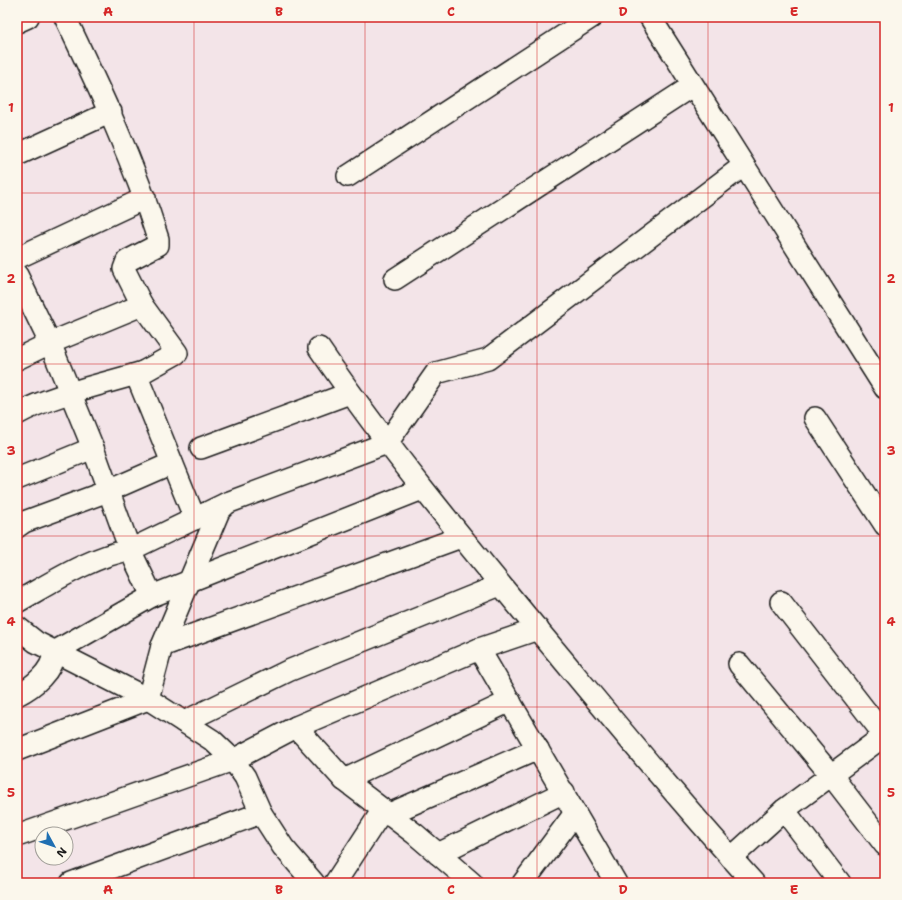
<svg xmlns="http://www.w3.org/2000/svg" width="902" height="900" font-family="'Shantell Sans',sans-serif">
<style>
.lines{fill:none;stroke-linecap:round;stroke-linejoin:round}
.street-casing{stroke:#1c1c1c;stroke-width:24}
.street{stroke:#fbf7ec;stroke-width:21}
.grid{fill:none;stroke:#d62828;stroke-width:1;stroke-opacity:0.55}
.neatline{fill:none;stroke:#d62828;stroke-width:1.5}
.grid-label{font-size:13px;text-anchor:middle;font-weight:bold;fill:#d62828}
</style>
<rect width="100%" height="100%" fill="#f3e4e8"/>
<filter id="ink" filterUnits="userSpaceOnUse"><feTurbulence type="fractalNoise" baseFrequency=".025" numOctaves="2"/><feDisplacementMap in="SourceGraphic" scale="8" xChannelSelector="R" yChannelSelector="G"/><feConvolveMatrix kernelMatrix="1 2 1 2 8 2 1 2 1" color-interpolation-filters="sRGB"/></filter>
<g filter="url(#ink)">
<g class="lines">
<defs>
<g id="street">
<path d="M 65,17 C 100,90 134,162 158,239 L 158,245 L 127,261 L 124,269 L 142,305 L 177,353 L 143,372 L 138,379 L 195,519"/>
<polyline points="650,17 885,388"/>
<polyline points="17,22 28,17"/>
<polyline points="17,155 111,112"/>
<polyline points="348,176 592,17"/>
<polyline points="17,258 145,198"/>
<polyline points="17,275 50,343 93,448 130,550 152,596"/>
<polyline points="395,279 692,86"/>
<path d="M 319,348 C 386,446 462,538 538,630 C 609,715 679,801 754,883"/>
<polyline points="17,359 50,343 142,305"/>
<path d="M 17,414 C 51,395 104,384 143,372"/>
<polyline points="815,418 885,525"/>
<polyline points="201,448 350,393"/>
<polyline points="17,479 93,448"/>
<polyline points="17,527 24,522 108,491 172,463"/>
<path d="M 17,602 C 51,583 92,556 130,550 L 227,503 L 387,443 L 436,373 L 488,359 L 743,166"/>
<polyline points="781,602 885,736"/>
<polyline points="17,627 36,642 148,699 212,740 233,760 245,777 261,813 283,847 314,883"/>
<polyline points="162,646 461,537"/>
<polyline points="479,649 616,883"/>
<polyline points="739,664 831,775 885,845"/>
<path d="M 17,695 C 33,687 53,671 54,652 L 152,596 L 422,489"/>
<polyline points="184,722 288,671 500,585"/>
<polyline points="296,727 344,780 415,834 472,883"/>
<polyline points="17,750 148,699 162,646 219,511 227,503"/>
<polyline points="344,780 510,701"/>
<polyline points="784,810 840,883"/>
<polyline points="387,815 538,749"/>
<polyline points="17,836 233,760 296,727 479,649 538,629"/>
<polyline points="438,854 564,792"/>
<polyline points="731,858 784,810 885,735"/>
<polyline points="71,883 261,813"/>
<polyline points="335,883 382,811"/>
<polyline points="523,883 575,813"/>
</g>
</defs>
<use href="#street" class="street-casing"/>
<use href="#street" class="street"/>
</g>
</g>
<path class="grid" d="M 194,17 L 194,883M 365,17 L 365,883M 537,17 L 537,883M 708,17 L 708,883M 17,193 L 885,193M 17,364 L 885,364M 17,536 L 885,536M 17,707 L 885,707"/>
<rect width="902" height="900" fill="none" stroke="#fbf7ec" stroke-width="44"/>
<g transform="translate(54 846) rotate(130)"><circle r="19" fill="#fbf7ec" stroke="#a29f99"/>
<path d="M0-3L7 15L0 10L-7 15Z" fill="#1f6fb2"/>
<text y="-6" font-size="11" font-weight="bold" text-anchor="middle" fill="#1c1c1c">N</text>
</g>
<rect x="22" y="22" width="858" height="856" class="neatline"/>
<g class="grid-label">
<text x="108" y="16">A</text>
<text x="279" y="16">B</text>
<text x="451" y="16">C</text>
<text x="623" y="16">D</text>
<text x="794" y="16">E</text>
<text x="11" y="112">1</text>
<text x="891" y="112">1</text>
<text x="11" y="283">2</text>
<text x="891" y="283">2</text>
<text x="11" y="455">3</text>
<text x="891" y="455">3</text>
<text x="11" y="626">4</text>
<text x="891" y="626">4</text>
<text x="11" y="797">5</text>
<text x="891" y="797">5</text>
<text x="108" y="894">A</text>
<text x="279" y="894">B</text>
<text x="451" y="894">C</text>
<text x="623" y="894">D</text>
<text x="794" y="894">E</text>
</g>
</svg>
